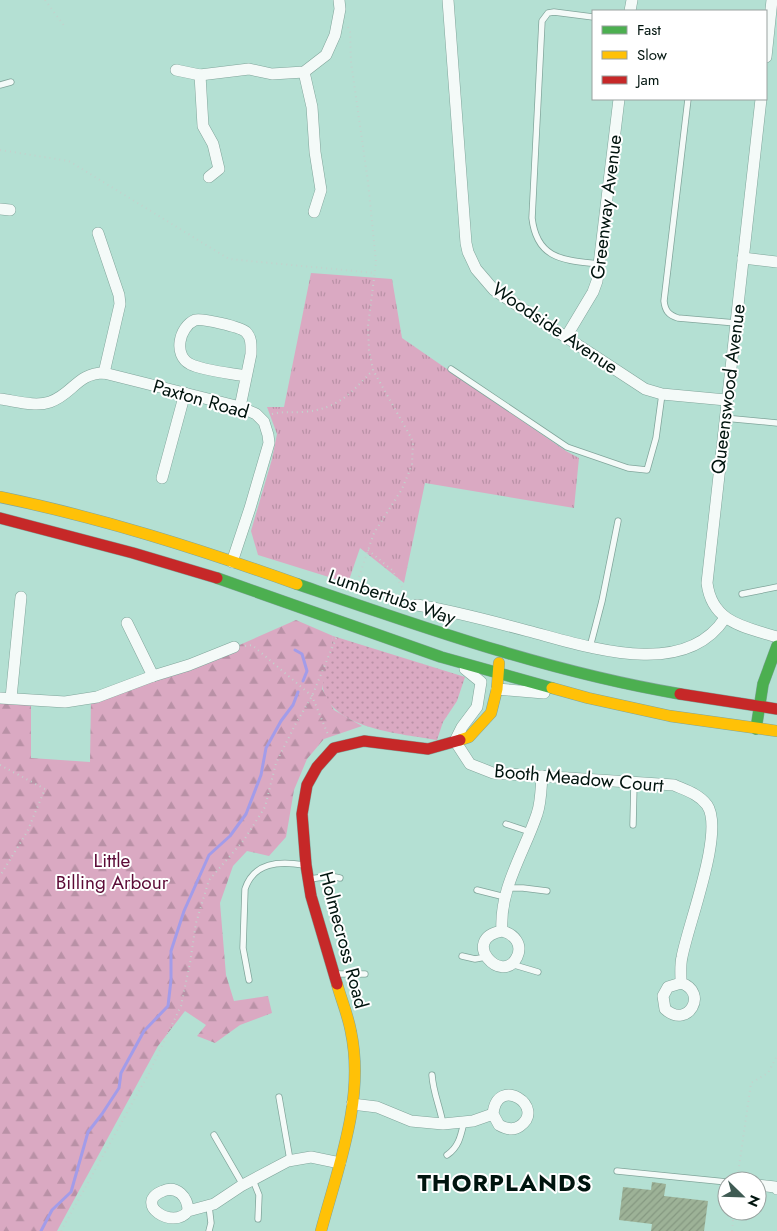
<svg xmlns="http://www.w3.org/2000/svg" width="777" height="1231" font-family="Jost,sans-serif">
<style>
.grass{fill:url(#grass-dots)}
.forest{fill:url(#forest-firs)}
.park{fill:url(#park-tufts)}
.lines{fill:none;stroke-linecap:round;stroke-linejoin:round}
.stream{stroke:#a39ce9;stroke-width:3}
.building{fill:url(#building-hatch)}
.lane-casing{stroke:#81a59b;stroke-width:7}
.street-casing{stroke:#81a59b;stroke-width:12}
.fast-casing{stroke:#81a59b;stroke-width:12}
.slow-casing{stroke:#81a59b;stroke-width:12}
.jam-casing{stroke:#81a59b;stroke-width:12}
.path{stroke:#c3d2cd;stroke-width:2;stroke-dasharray:1 4;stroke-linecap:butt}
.lane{stroke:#f4faf8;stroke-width:5.5}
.street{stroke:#f4faf8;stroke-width:11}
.fast{stroke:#4caf50;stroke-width:11}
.slow{stroke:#ffc107;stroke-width:11}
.jam{stroke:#c62828;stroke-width:11}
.labels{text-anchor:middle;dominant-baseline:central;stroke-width:4;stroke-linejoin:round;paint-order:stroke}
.street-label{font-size:19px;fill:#00140e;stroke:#fff}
.park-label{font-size:19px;fill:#5c0b37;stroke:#fff}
.district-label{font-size:24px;font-weight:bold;letter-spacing:1px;fill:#00140e;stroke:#fff}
</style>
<defs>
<pattern id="grass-dots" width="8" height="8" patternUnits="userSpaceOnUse" patternTransform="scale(1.25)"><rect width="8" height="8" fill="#daa9c2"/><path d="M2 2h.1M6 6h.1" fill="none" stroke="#b991a6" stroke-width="1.8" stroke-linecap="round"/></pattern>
<pattern id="forest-firs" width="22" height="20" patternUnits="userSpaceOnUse" patternTransform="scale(1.25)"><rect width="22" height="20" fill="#daa9c2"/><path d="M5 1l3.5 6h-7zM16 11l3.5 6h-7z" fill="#b991a6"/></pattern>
<pattern id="park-tufts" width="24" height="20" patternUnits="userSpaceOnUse" patternTransform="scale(1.25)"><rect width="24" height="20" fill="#daa9c2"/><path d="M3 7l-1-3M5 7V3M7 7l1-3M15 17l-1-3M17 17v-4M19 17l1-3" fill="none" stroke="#b991a6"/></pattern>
<pattern id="building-hatch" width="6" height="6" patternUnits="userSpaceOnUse" patternTransform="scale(1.25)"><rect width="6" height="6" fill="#9db297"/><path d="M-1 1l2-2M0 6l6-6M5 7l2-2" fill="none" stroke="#859881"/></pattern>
</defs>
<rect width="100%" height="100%" fill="#b4e0d3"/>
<path class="grass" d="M 333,636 L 465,677 L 457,701 L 443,722 L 437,740 C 403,734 332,729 323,689 C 321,683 331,645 333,636 Z"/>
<polygon class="forest" points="296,620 333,636 322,689 334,710 362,726 324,739 307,759 294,790 286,837 269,856 247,851 233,866 220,903 226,975 234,1001 268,996 272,1013 240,1025 215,1043 197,1036 206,1025 185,1011 158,1046 57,1231 0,1231 0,699 31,700 31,758 90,762 91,698 203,661"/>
<polygon class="park" points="311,273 392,279 402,338 566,451 579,458 574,508 425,483 404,583 360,548 348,583 258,555 251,531 272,459 277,434 267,407 284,407"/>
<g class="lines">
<g class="stream">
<polyline points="295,650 302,654 307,671 303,681"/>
<polyline points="41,1231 52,1210 71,1192 88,1132 102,1114 119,1088 121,1073 144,1031 168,1006 171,980 171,951 184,911 209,855 230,836 246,814 261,775 266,748 281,721 293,705 298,692"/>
</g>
</g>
<polygon class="building" points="652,1182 666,1184 664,1196 708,1201 704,1231 651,1231 652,1224 619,1220 623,1187 651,1190"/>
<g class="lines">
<defs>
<g id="lane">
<path d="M 593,17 L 554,12 L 548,13 L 542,21 L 532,218 C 537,260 564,260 599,264"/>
<polyline points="0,85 11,82"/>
<path d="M 688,99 L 664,301 C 665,310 668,315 678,318 L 736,323"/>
<polyline points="451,369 567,447 628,468 647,470 656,438 662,394"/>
<polyline points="724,418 777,423"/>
<polyline points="742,594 777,587"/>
<polyline points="590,647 602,601 618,521"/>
<polyline points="506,824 530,832"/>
<polyline points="633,825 634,783"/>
<polyline points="310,879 330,876 340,878"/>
<polyline points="507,888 523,888 547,891"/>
<polyline points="477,890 505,897"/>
<polyline points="462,956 475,959 486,957"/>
<polyline points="511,964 538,972"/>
<polyline points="335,974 365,974"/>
<path d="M 249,980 L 243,948 L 245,889 C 254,862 279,861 304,865"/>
<path d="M 432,1075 C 433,1092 440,1107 443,1124"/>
<polyline points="279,1097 290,1160"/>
<polyline points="214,1135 243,1185"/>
<path d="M 447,1155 C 459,1147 461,1135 464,1122"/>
<polyline points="617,1171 727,1182"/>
<polyline points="253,1180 259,1195 258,1219"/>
<polyline points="209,1206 211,1223 209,1231"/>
</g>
<g id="street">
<polyline points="448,0 466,243 468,252 476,269 494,290 645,389 662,394 726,400"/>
<polyline points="630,11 632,0"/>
<polyline points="766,57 772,0"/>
<polyline points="176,70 200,75 249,69 272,74 304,72 326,55 335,35 340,9 339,0"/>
<polyline points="304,72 312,107 315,152 321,190 314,212"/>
<polyline points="200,75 203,126 213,144 219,169 209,177"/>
<path d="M 761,99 L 707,583 C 712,623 745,627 777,637"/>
<polyline points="0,209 10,210"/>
<polyline points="98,233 119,295 120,304 104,373"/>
<polyline points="743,258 777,262"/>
<polyline points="566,337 593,292 597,281 619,99"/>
<path d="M 0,399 C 16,401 35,407 50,402 C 73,394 77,373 104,373 L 240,407 L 256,414 L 264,422 L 268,435 L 269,443 L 250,508 L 232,562"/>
<path d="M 240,407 L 251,354 C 251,346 252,338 246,332 C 241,327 202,318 195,320 C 179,327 173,355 190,364 C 204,371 230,373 246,376"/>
<polyline points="162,478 185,393"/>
<path d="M 417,605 C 454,611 491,621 528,631 C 586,646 684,681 725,618"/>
<path d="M 465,669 L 481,682 L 477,707 L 462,727 L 455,741 L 470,764 L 493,773 L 674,785 C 685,790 699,794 707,805 C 725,831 688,924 682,957 C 680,965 681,974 681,983 C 709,992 688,1030 665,1009 L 663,996 L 668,987 L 681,983"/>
<polyline points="153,676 189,665 234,647"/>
<polyline points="497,689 544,693"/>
<polyline points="0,698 65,702 97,697 153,676 127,623"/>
<polyline points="11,698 21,597"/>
<path d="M 502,931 C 459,939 502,987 517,957 C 523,944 514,934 502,931 C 499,889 524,853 537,814 C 541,803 541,789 542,776"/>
<path d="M 352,1104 L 377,1107 L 411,1121 L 443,1124 L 473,1121 L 493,1114 C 497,1074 547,1107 520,1126 C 513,1131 506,1129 499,1125 L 493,1114"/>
<polyline points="757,1185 775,1187 777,1189"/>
<path d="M 188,1211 C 188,1197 177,1185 163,1191 C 132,1203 173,1231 188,1211 L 214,1204 L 241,1186 L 288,1161 L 311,1157 L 340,1163"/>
</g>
<g id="fast">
<polyline points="217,578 441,657 552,688"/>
<path d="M 297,584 C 422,627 549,672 680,694"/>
<polyline points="756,729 763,684 777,646"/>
</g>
<g id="slow">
<path d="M 0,497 C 102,518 199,549 297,584"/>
<polyline points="552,688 588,698 670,716 777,731"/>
<polyline points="460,740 469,737 491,713 497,689 499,663"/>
<path d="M 321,1231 C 338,1167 365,1099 351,1032 C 348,1015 341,999 337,984"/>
</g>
<g id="jam">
<polyline points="0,518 133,553 217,578"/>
<polyline points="680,694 777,709"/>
<polyline points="337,984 311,896 306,865 302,814 307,785 317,767 334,748 364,741 428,749 460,740"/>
</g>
</defs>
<use href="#lane" class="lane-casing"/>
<use href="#street" class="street-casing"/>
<use href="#fast" class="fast-casing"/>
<use href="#slow" class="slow-casing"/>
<use href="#jam" class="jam-casing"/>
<g class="path">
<polyline points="45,0 65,27"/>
<polyline points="348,27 350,32 351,62 368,182 376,262 368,326 369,350 373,370 413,441 412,465 402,489 374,533 356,585"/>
<polyline points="0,150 69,161 229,259 375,273"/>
<path d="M 272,414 C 282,411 292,413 303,412 C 338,409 350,394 373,370"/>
<polyline points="368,550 392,570 409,599"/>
<polyline points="245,646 252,645 312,696 329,737"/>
<polyline points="0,765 45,789 27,832 0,876"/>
<polyline points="737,1181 751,1083 768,1073 777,1056"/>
<polyline points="61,1231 148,1075 181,1006 190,963 196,923 209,880 244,840 265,807 276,763 295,725 312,696 337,636"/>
<polyline points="732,1231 734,1211"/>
</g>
<use href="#lane" class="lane"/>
<use href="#street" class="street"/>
<use href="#fast" class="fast"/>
<use href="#slow" class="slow"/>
<use href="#jam" class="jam"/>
</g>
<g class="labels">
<g class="street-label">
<text transform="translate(606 207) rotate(-83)">Greenway Avenue</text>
<text transform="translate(555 328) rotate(34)">Woodside Avenue</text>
<text transform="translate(728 389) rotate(-83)">Queenswood Avenue</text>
<text transform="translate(201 399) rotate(16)">Paxton Road</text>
<text transform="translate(392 597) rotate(19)">Lumbertubs Way</text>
<text transform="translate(579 778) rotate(5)">Booth Meadow Court</text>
<text transform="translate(344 940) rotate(75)">Holmecross Road</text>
</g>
<g class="park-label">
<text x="112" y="860">Little<tspan x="112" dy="22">Billing Arbour</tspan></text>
</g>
<g class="district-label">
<text x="505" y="1182">THORPLANDS</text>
</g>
</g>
<rect x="592" y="10" width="175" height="90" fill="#ffffff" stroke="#99a19f"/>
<rect x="602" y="26" width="25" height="8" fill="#4caf50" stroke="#99a19f"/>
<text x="637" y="35" font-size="15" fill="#00140e">Fast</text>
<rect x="602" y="51" width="25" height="8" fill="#ffc107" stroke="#99a19f"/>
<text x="637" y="60" font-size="15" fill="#00140e">Slow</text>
<rect x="602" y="76" width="25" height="8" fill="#c62828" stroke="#99a19f"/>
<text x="637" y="85" font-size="15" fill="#00140e">Jam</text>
<g transform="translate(742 1196) rotate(113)"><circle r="24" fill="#ffffff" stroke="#99a19f"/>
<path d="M0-4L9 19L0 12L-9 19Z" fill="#3f5b53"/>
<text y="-8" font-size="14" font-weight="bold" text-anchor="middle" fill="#00140e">N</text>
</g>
</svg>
